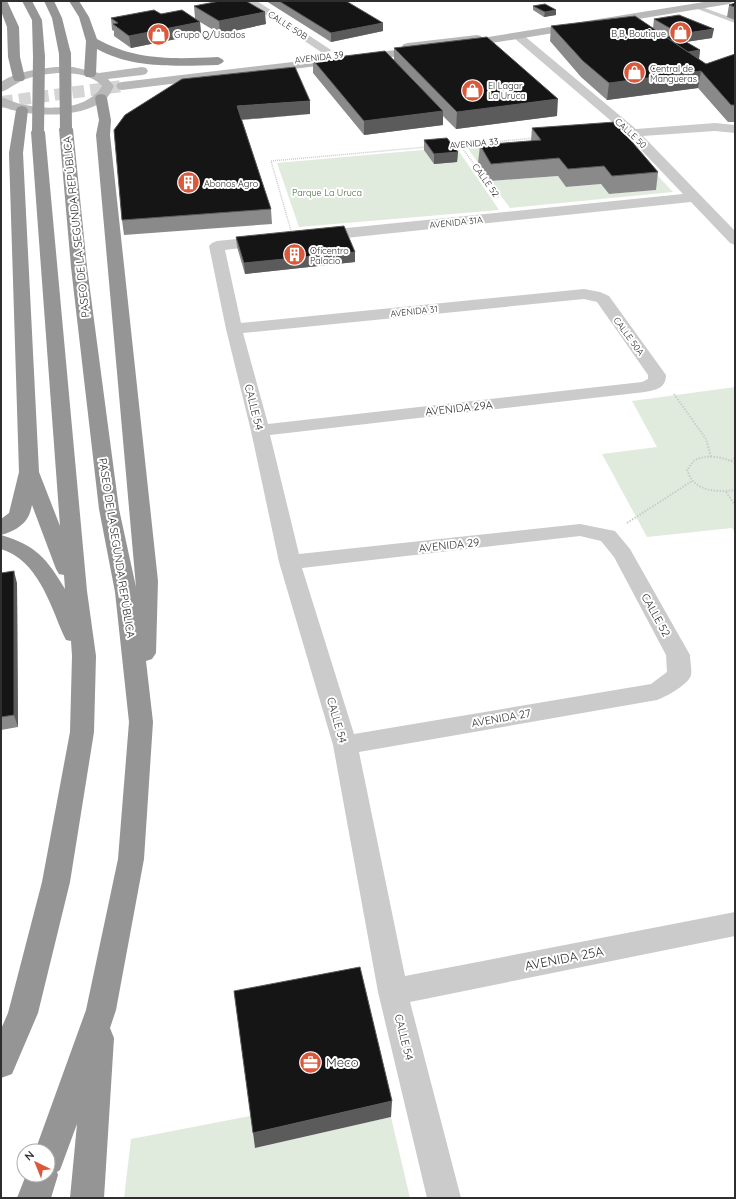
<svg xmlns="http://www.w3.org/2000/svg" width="736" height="1199" font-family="Quicksand,sans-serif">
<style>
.green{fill:#e0ebdd}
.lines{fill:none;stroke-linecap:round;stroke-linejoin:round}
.secondary-tunnel{stroke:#d5d5d5;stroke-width:12;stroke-dasharray:12 6;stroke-linecap:butt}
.path-far1{stroke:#cbcbcb;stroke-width:1.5;stroke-dasharray:1 1;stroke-linecap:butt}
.path{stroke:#cbcbcb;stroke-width:2;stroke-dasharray:1.5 1.5;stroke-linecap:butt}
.lane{fill:#cbcbcb;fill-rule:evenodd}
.street{fill:#cbcbcb;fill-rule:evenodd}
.secondary{fill:#b8b8b8;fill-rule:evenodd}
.highway{fill:#959595;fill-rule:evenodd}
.highway-bridge{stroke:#959595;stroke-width:12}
.wall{fill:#8a8a8a}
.shaded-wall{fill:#5b5b5b}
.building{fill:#151515;stroke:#5b5b5b}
.labels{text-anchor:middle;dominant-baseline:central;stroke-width:4;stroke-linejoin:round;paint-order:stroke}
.far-street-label{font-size:9px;fill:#2e2e2e;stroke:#fff}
.far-poi-label{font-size:9px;fill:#2e2e2e;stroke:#fff;text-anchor:start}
.far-park-label{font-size:9px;fill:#46673e;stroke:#fff}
.street-label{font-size:11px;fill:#2e2e2e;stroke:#fff}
.near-street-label{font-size:13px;fill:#2e2e2e;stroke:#fff}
.near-poi-label{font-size:13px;fill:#2e2e2e;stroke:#fff;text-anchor:start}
</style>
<rect width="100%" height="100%" fill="#fff"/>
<g class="green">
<polygon points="618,133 673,192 510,208 490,181 558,176 566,187 601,184 609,194 655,190 478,163 467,147"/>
<polygon points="456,147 499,210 299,227 277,163"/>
<polygon points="735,387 735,532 732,528 647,537 602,454 657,447 632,401"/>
<polygon points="250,1116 255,1148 391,1117 410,1198 124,1198 131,1139"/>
</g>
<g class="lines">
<polyline class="secondary-tunnel" points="1,102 122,86"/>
<g class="path-far1">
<polyline points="124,116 137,108"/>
<polyline points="460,145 499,198"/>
<polyline points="450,146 535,138"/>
<polyline points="292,234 271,161 427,147"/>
</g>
<g class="path">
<polyline points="674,394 706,439 711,457"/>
<polyline points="731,461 735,458"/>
<path d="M 735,463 C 724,457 707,454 695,460 C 692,462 690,467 687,470 C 689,474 690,478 693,481 C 703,492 721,492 735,490"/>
<polyline points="726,492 735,505"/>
<polyline points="627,523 692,481"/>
</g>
<polygon class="lane" points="695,6 699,6 735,19 735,23 695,8"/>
<g class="street">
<polygon points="245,1 257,1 331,50 329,52 321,52"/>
<polygon points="518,33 522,34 636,129 715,123 735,125 735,133 715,131 643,136 735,231 735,245 730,243 691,202 317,241 312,239 309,236 312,233 317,231 683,194 624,132 514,38 512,36 514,34"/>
<path d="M 266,236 L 271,238 L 274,241 L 271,244 L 225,250 L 241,323 L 584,289 L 600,292 L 609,296 L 666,375 C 666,388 656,390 645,392 L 270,435 L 299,554 L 580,524 L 615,531 L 630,549 L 690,655 C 690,661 692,669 691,675 C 689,684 666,697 657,700 L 359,752 L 405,976 L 735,912 L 735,936 L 410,1002 L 461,1198 L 427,1198 L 378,992 L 333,745 L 279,562 L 251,431 L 226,329 L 209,246 L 212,243 L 217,241 ZM 584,299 L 597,302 L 648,375 L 648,379 L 642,382 L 268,424 L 243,333 ZM 580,536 L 601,541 L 614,557 L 666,655 L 667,672 L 651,684 L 354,734 L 302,568 Z"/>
</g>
<g class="secondary">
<polygon points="710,1 734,1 729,4 462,48 458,47 457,44 427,47 430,50 428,52 424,53 122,90 118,89 116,86 118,83 122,82 405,49 402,46 404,44 408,43 477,35 481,36 482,38"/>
<path d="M 56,67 L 73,67 L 99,73 L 142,67 L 146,68 L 148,71 L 146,74 L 142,75 L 108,79 L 114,86 C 112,90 109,96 106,99 C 82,119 28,118 1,106 L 1,97 C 9,99 16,104 25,105 C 49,110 88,110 102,86 C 85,68 48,72 26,79 C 17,82 10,89 1,92 L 1,82 C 17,71 38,69 56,67 Z"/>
</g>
<g class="highway">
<polygon points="1,1 7,1 19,27 20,57 25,78 23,81 15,81 13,78 8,57 7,27 1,11"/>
<polygon points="22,1 32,1 42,20 45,57 43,59 35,59 33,57 32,20"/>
<polygon points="44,1 54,1 62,18 71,54 69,56 61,56 59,54 52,18"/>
<path d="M 69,1 L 79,1 L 89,17 L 97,39 C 136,61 175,59 218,57 L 222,59 L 224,61 L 222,63 L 218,65 C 178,66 133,69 97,49 L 96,74 L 94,77 L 86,77 L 84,74 L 86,41 L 79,17 Z"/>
<polygon points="101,94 105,95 107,98 111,120 110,135 158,581 156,653 152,659 146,661 153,722 144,859 116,1010 110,1028 114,1038 104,1198 70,1198 77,1124 60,1170 57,1172 58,1175 51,1198 17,1198 26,1175 48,1175 48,1151 35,1151 86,1010 118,859 129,722 115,592 99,509 71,267 59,129 61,126 71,126 73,129 87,267 119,509 136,587 96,135 99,120 95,98 97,95"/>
<path d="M 22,106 L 26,107 L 28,110 L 23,153 L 39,472 L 60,526 L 31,132 L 33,129 L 43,129 L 45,132 L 87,591 L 96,656 L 94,732 L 70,882 L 38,1013 L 12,1074 L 1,1078 L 1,1029 L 8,1013 L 42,882 L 70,732 L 72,656 L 71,641 L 66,640 L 63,634 C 50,603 37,560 1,549 L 1,519 L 9,513 L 19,472 L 9,153 L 16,110 L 18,107 ZM 32,505 L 56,569 L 59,574 L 64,575 L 65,589 C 47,559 36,545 1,535 C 10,533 24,526 28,517 C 30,514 31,509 32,505 Z"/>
</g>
<g class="highway-bridge">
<polyline points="65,54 66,129"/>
<polyline points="38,132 39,57"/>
</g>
</g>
<g class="wall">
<polygon points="266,1 346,1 383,31 331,42"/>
<polygon points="735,3 735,20 727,17 729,5"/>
<polygon points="194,6 266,24 220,34 200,22 201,34 131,48 114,36 114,31 112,30 111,18 161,14 195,18"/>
<polygon points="533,6 556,15 544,17 533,10"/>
<polygon points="654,19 712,38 686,42 700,50 699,59 698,59 706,64 735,54 735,122 728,122 698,88 607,100 581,77 550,41 551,26 666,37 668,37 653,28"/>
<polygon points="394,48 557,116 456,129 443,116 443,125 364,135 313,73 313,60 394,60"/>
<polygon points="310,114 242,120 271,209 272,224 124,235 122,220 114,130"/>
<polygon points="532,128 658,172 656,190 609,194 601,184 566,187 558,176 490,181 478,163 480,145 531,141"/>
<polygon points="424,140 458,152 457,162 434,164 424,150"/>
<polygon points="236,237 355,262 245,274 237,247"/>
<polygon points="1,573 17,583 18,727 1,730"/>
</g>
<g class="shaded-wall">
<polygon points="556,10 556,15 544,17 545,12"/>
<polygon points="265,12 266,24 220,34 219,21"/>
<polygon points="200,22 201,34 131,48 129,36"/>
<polygon points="383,23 383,31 331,42 331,33"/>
<polygon points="714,29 712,38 678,43 680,34"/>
<polygon points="700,50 699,59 680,62 681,53"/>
<polygon points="701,71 698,88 607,100 609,83"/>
<polygon points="558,99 557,116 456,129 457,112"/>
<polygon points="310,101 310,114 238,120 237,106"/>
<polygon points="443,111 443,125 364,135 364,121"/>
<polygon points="458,152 457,162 434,164 434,154"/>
<polygon points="355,252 355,262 245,274 244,263"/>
<polygon points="14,571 17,583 18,727 14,715"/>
<polygon points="392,1101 391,1117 255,1148 253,1133"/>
</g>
<g class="building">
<polygon points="220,1 246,1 265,12 219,21 194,6"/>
<polygon points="279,1 346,1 383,23 331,33"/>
<polygon points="735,3 735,7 729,5"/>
<polygon points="545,4 556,10 545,12 533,6"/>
<polygon points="154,10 161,14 182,10 200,22 129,36 113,24 118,23 111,18"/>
<polygon points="679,15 714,29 680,34 654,19"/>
<polygon points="635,16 706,64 735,54 735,105 731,105 701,71 609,83 583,61 551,26"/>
<polygon points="676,36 700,50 688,52 666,37"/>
<polygon points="487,37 558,99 457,112 394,48"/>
<polygon points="385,51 443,111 364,121 313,60"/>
<polygon points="295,67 310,101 237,106 271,209 122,220 114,130 125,115 182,79"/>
<polygon points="615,122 658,172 612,176 604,166 568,169 559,158 491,164 480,145 541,140 532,128"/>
<polygon points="447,138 458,152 434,154 424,140"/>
<polygon points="344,226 355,252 244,263 236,237"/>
<polygon points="14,571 14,715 1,717 1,573"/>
<polygon points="360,967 392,1101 253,1133 234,991"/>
</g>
<defs>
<symbol id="shop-disc" viewBox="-11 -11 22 22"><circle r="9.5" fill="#db593a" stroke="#fff"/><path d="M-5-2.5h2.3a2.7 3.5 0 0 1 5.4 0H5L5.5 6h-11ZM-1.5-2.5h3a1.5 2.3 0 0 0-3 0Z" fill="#fff"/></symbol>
<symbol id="building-disc" viewBox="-11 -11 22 22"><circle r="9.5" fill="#db593a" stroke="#fff"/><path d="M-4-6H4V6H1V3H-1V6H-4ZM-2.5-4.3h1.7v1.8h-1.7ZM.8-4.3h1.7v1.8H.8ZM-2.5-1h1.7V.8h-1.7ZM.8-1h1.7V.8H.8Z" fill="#fff"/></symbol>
<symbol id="office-disc" viewBox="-11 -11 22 22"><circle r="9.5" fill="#db593a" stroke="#fff"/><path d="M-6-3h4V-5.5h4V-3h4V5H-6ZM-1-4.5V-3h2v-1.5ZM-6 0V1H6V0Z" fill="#fff"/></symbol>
</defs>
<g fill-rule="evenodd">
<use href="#shop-disc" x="668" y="20" width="25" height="25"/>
<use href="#shop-disc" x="146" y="22" width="25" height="25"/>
<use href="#shop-disc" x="622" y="60" width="25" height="25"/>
<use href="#shop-disc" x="460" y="78" width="25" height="25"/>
<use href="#building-disc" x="176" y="170" width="25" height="25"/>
<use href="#building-disc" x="282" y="242" width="25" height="25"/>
<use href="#office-disc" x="298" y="1050" width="25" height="25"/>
</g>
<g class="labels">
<g class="far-street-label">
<text transform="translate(288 25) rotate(33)">CALLE 50B</text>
<text transform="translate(319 57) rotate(-7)">AVENIDA 39</text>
<text transform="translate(631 133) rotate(43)">CALLE 50</text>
<text transform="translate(474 143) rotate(-5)">AVENIDA 33</text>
<text transform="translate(486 180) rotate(54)">CALLE 52</text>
<text transform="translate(456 222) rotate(-6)">AVENIDA 31A</text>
<text transform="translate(414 311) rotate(-6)">AVENIDA 31</text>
<text transform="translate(629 336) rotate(54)">CALLE 50A</text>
</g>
<g class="far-poi-label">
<text x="666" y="33" text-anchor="end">B,B, Boutique</text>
<text x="174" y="34">Grupo Q/Usados</text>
<text x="650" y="68">Central de<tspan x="650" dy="10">Mangueras</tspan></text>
<text x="488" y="85">El Lagar<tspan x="488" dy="10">La Uruca</tspan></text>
<text x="204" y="183">Abonos Agro</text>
<text x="310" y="250">Oficentro<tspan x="310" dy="10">Palacio</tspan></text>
</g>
<g class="far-park-label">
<text x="327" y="192">Parque La Uruca</text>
</g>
<g class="street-label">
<text transform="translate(76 227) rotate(-96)">PASEO DE LA SEGUNDA REPÚBLICA</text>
<text transform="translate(254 407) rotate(76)">CALLE 54</text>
<text transform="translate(459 408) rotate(-6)">AVENIDA 29A</text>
<text transform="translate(449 545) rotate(-6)">AVENIDA 29</text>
<text transform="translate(117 548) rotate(81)">PASEO DE LA SEGUNDA REPÚBLICA</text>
<text transform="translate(656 615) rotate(61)">CALLE 52</text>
<text transform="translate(501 718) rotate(-10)">AVENIDA 27</text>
<text transform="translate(337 720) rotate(74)">CALLE 54</text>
<text transform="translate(404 1037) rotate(76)">CALLE 54</text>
</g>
<g class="near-street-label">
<text transform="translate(564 958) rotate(-11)">AVENIDA 25A</text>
</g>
<g class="near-poi-label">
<text x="326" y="1062">Meco</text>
</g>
</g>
<rect width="736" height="1199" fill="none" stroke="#2e2e2e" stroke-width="4"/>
<g transform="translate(36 1163) rotate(317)"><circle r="19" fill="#ffffff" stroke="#ababab"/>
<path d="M0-3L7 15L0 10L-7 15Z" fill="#db593a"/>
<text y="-6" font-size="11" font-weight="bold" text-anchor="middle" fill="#2e2e2e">N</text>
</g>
</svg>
